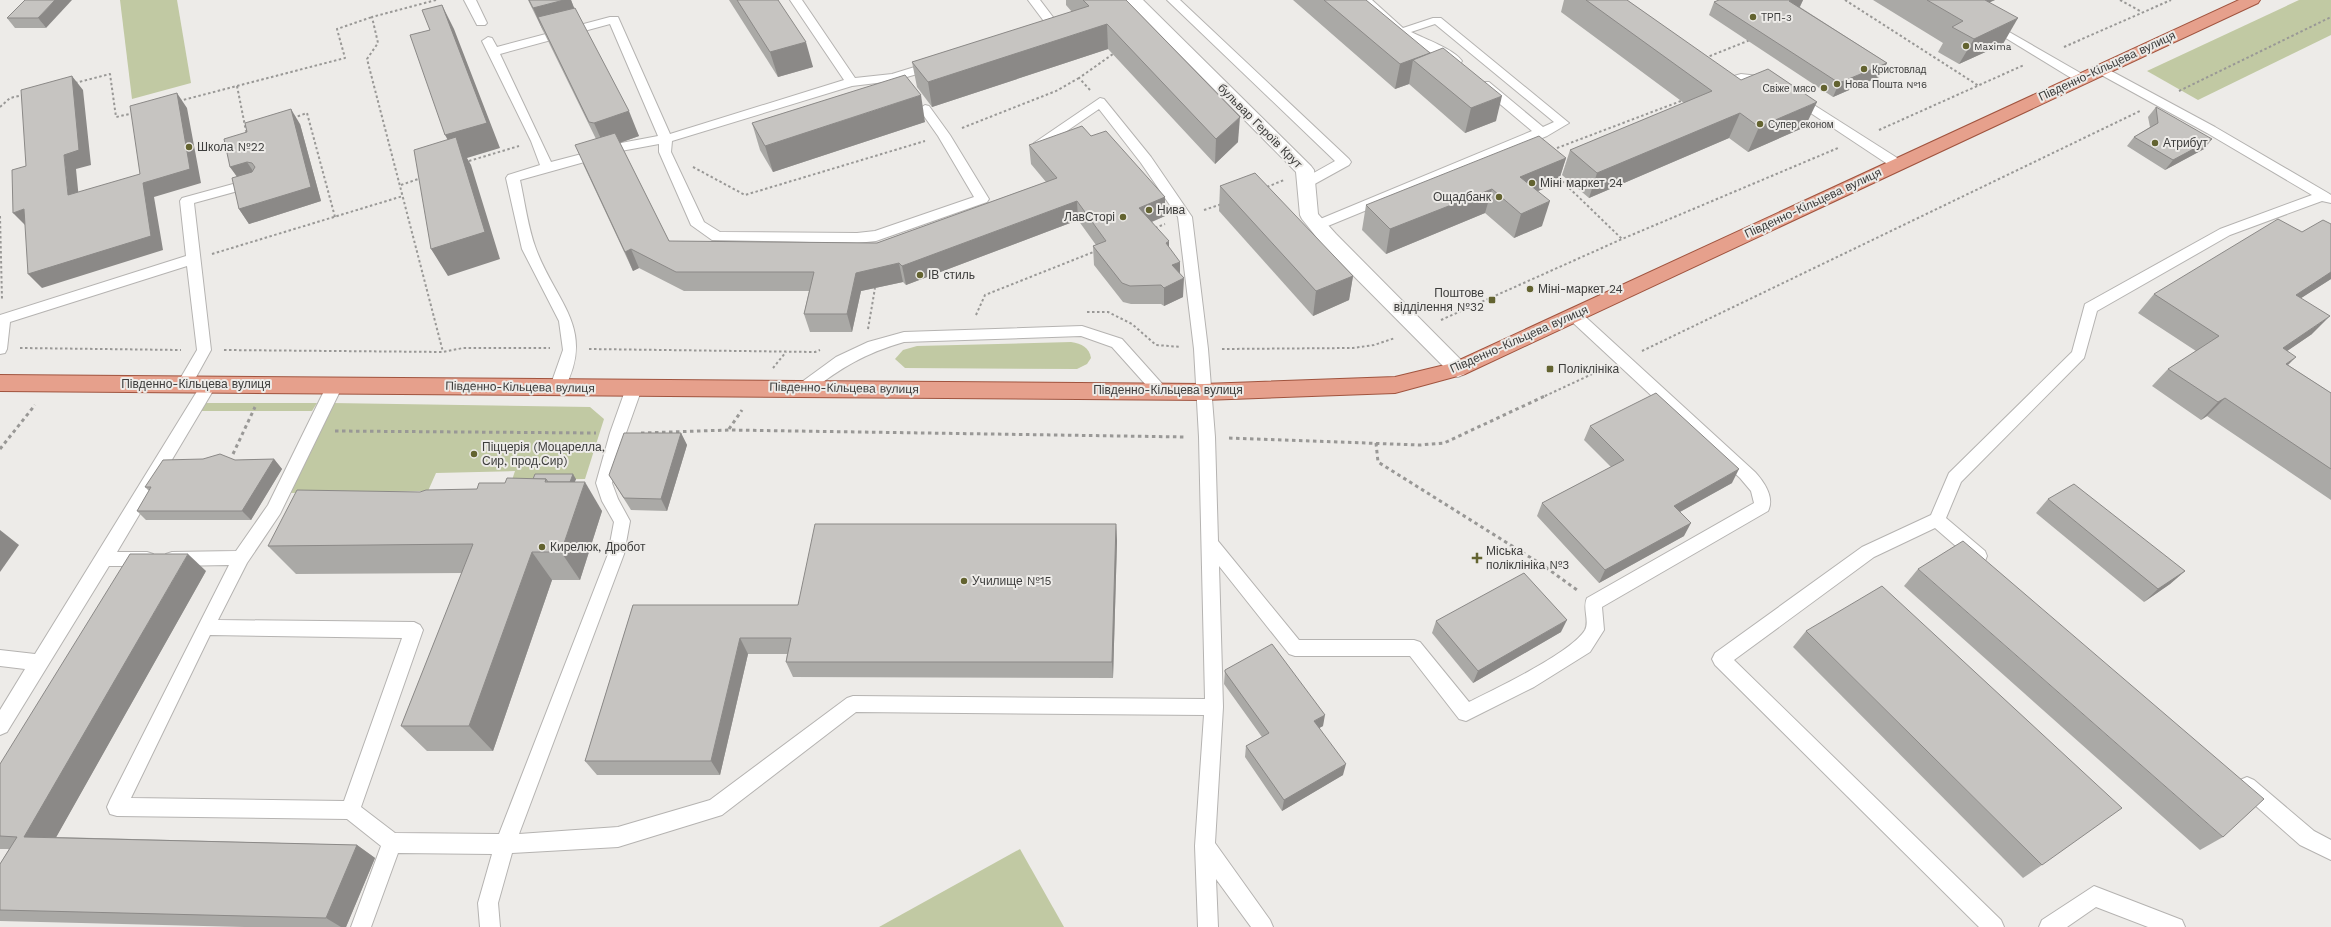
<svg xmlns="http://www.w3.org/2000/svg" width="2331" height="927" font-family="'Work Sans',sans-serif">
<style>
.green{fill:#c1c9a3}
.lines{fill:none;stroke-linecap:round;stroke-linejoin:round}
.lane-casing{stroke:#b5b3b1;stroke-width:2}
.street-casing{stroke:#b5b3b1;stroke-width:2}
.primary-casing{stroke:#a0543f;stroke-width:2}
.path-far1{stroke:#999896;stroke-width:2;stroke-dasharray:2.5 2.5;stroke-linecap:butt}
.path{stroke:#999896;stroke-width:3;stroke-dasharray:3.5 3.5;stroke-linecap:butt}
.lane{fill:#fff;fill-rule:evenodd}
.street{fill:#fff;fill-rule:evenodd}
.primary{fill:#e6a08c;fill-rule:evenodd}
.wall{fill:#aaa9a6}
.shaded-wall{fill:#8b8987}
.building{fill:#c6c4c1;stroke:#8b8987}
.poi-dot{fill:#636330;stroke:#edebe8;stroke-width:1.5}
.labels{text-anchor:middle;dominant-baseline:central;stroke-width:4;stroke-linejoin:round;paint-order:stroke}
.far-poi-label{font-size:10px;fill:#3d3d3c;stroke:#edebe8;text-anchor:start}
.street-label{font-size:12px;fill:#3d3d3c;stroke:#edebe8}
.poi-label{font-size:12px;fill:#3d3d3c;stroke:#edebe8;text-anchor:start}
</style>
<rect width="100%" height="100%" fill="#edebe8"/>
<g class="green">
<polygon points="120,0 177,0 191,83 132,99"/>
<polygon points="2299,0 2331,0 2331,35 2198,100 2147,71"/>
<path d="M 1071,342 C 1082,344 1089,347 1091,358 L 1087,364 L 1077,369 L 905,368 L 895,359 L 903,350 L 917,346 Z"/>
<polygon points="204,403 317,403 312,411 199,411"/>
<polygon points="332,403 590,407 604,419 585,479 512,480 515,471 436,473 428,491 288,493"/>
<polygon points="1020,849 1064,927 879,927"/>
</g>
<g class="lines">
<defs>
<g id="lane">
<polygon points="464,0 476,0 487,23 485,25 477,25"/>
<path d="M 790,0 L 802,0 L 855,78 L 892,74 L 934,61 L 940,65 L 938,68 L 893,81 L 852,86 L 672,141 L 671,152 L 704,222 L 720,232 L 857,233 L 875,231 L 974,197 L 938,136 L 919,109 L 925,105 L 929,106 L 950,135 L 989,199 L 987,202 L 876,241 L 857,243 L 712,240 L 691,225 L 659,152 L 659,144 L 621,151 L 615,147 L 621,143 L 658,136 L 610,24 L 500,54 L 551,162 L 601,149 L 607,153 L 606,156 L 520,180 C 525,203 528,228 536,249 C 556,303 597,329 563,391 L 558,393 L 553,391 L 550,387 L 563,350 L 559,321 L 522,249 L 506,178 L 508,175 L 540,165 L 531,141 L 482,41 L 488,37 L 492,38 L 497,47 L 610,17 L 618,17 L 670,134 L 844,80 Z"/>
<path d="M 1028,0 L 1040,0 L 1059,25 C 1055,30 1043,33 1037,31 L 1035,29 L 1046,24 Z"/>
<polygon points="1167,0 1180,0 1349,159 1351,162 1349,165 1311,186 1301,186 1299,183 1301,180 1335,161"/>
<path d="M 1359,0 L 1372,0 L 1403,28 L 1433,18 L 1441,18 L 1569,123 L 1547,136 L 1323,228 L 1313,228 L 1311,225 L 1313,222 L 1532,131 L 1481,88 L 1479,85 L 1481,82 L 1489,82 L 1543,127 L 1554,122 L 1435,24 L 1411,32 C 1425,39 1454,49 1462,61 L 1460,64 L 1452,64 L 1397,34 Z"/>
<polygon points="1990,21 2084,75 2086,78 2084,81 2076,81 1986,26 1984,24 1986,22"/>
<polygon points="2100,65 2215,127 2328,193 2331,195 2331,203 2322,201 2230,235 2097,311 2084,358 1961,482 1946,518 1985,551 1987,556 1985,561 1979,563 1973,561 1935,528 1874,557 1734,660 2001,920 2004,927 1979,927 1715,665 1712,659 1715,653 1862,547 1931,515 1949,473 2072,352 2085,304 2220,229 2312,195 2207,133 2096,72 2094,69 2096,66"/>
<polygon points="1741,74 1767,77 1773,81 1767,85 1742,82 1725,87 1714,79 1720,75 1727,78"/>
<polygon points="1795,93 1902,161 1904,164 1902,167 1892,167 1791,100 1789,97"/>
<path d="M 1100,98 L 1104,99 L 1151,157 L 1192,217 L 1208,349 L 1215,437 L 1218,541 L 1299,640 L 1414,640 L 1420,642 L 1469,702 C 1495,689 1571,653 1585,630 C 1590,621 1582,608 1587,598 L 1754,503 L 1751,491 L 1740,478 L 1569,319 L 1567,315 L 1569,311 L 1579,311 L 1755,472 C 1764,482 1775,497 1768,511 L 1602,607 L 1604,630 L 1590,652 L 1534,687 L 1466,721 L 1459,719 L 1410,656 L 1295,656 L 1289,654 L 1219,566 L 1223,707 L 1215,843 L 1270,920 L 1273,927 L 1251,927 L 1216,879 L 1218,927 L 1198,927 L 1195,846 L 1204,715 L 856,712 L 722,815 L 618,847 L 512,853 L 498,903 L 500,927 L 480,927 L 478,903 L 492,854 L 398,853 L 371,927 L 351,927 L 381,846 L 347,819 L 117,816 L 110,814 L 107,807 L 110,800 L 229,565 L 172,566 L 166,564 L 164,559 L 166,554 L 172,552 L 236,551 L 268,505 L 327,385 L 330,381 L 335,379 L 340,381 L 343,385 L 280,514 L 247,563 L 218,620 L 414,622 L 420,625 L 423,630 L 361,807 L 395,833 L 499,834 L 608,554 L 614,522 L 602,501 L 596,483 L 610,433 L 626,388 L 629,384 L 634,382 L 639,384 L 642,388 L 626,433 L 612,483 L 618,499 L 630,521 L 624,554 L 519,834 L 618,827 L 710,800 L 847,698 L 853,696 L 1205,699 L 1199,437 L 1194,349 L 1178,217 L 1141,163 L 1099,109 L 1045,146 L 1040,147 L 1034,143 ZM 210,635 L 402,638 L 344,801 L 131,798 Z"/>
<polygon points="255,178 260,179 262,182 260,185 194,203 211,350 190,388 185,390 180,388 177,384 197,350 187,266 10,322 7,349 5,353 0,354 0,315 186,256 180,201 182,198"/>
<path d="M 1082,326 L 1122,339 L 1165,387 L 1168,391 L 1165,395 L 1160,397 L 1155,395 L 1112,347 L 1081,336 L 904,342 C 863,354 843,367 809,392 L 804,394 L 799,392 L 796,388 L 799,384 L 836,357 L 868,342 L 904,332 Z"/>
<polygon points="209,378 214,380 217,384 117,552 147,552 153,554 155,559 153,564 147,566 109,566 7,732 0,735 0,710 25,669 0,666 0,650 35,654 204,380"/>
<polygon points="2247,777 2254,780 2314,831 2331,840 2331,860 2300,845 2240,792 2237,786 2240,780"/>
<polygon points="2094,886 2182,920 2185,927 2148,927 2096,907 2067,927 2039,927 2042,920"/>
</g>
<polygon id="street" points="1126,0 1143,0 1311,166 1314,170 1318,214 1336,234 1465,364 1468,369 1465,374 1458,377 1451,374 1322,244 1302,219 1300,215 1296,172"/>
<polygon id="primary" points="2239,0 2260,0 2258,3 1465,374 1395,393 1204,400 0,391 0,375 1204,384 1395,377 1453,363"/>
</defs>
<use href="#lane" class="lane-casing"/>
<use href="#street" class="street-casing"/>
<use href="#primary" class="primary-casing"/>
<g class="path-far1">
<polyline points="436,0 372,17 378,43 367,59 443,352"/>
<polyline points="1845,0 1979,86"/>
<polyline points="2120,0 2142,12"/>
<polyline points="2064,47 2171,0"/>
<polyline points="1705,58 1750,40"/>
<polyline points="75,83 110,74 116,117 134,113"/>
<polyline points="237,86 246,131 250,130"/>
<polyline points="1090,90 1079,78 1113,54"/>
<polyline points="2179,91 2331,17"/>
<polyline points="179,101 345,58 337,29 372,17"/>
<polyline points="0,107 10,98 23,95"/>
<polyline points="293,118 307,113 335,217"/>
<polyline points="962,128 1056,91 1079,78"/>
<polyline points="1879,130 2024,65"/>
<polyline points="1557,148 1681,101"/>
<polyline points="469,161 519,146"/>
<polyline points="693,167 745,195 925,141"/>
<polyline points="1562,181 1622,239"/>
<polyline points="401,185 421,178"/>
<polyline points="1267,187 1284,180"/>
<polyline points="1204,210 1222,204"/>
<polyline points="0,216 2,300"/>
<polyline points="1155,228 1165,224"/>
<polyline points="212,254 403,196"/>
<polyline points="1087,312 1108,312 1132,324 1156,345 1181,347"/>
<polyline points="976,315 985,295 1096,251"/>
<polyline points="1441,320 1622,239 1838,148"/>
<polyline points="868,329 875,288"/>
<polyline points="20,348 181,350"/>
<polyline points="589,349 815,352 820,350"/>
<polyline points="1222,349 1353,348 1374,345 1395,338"/>
<polyline points="224,350 443,352 463,348 550,348"/>
<polyline points="1642,351 2140,111"/>
<polyline points="773,368 786,352"/>
<polyline points="1545,396 1603,369"/>
</g>
<g class="path">
<polyline points="729,429 742,410"/>
<polyline points="335,431 596,433"/>
<polyline points="641,433 729,430 1186,437"/>
<polyline points="1229,438 1420,445 1444,443 1547,395"/>
<polyline points="1376,443 1378,462 1544,566 1577,590"/>
<polyline points="0,449 35,405"/>
<polyline points="233,454 255,407"/>
</g>
<use href="#lane" class="lane"/>
<use href="#street" class="street"/>
<use href="#primary" class="primary"/>
</g>
<g class="wall">
<polygon points="25,0 46,28 15,28 7,18"/>
<polygon points="528,0 571,0 574,8 639,136 620,143 669,241 877,243 1046,182 1031,164 1029,145 1091,136 1165,197 1165,216 1152,222 1169,247 1180,274 1183,297 1164,306 1161,304 1131,304 1123,302 1094,265 1093,246 1096,245 1078,220 906,285 903,282 861,291 852,332 810,332 804,314 809,291 684,291 639,268 633,271 583,164 596,139"/>
<polygon points="729,0 778,0 813,67 778,77"/>
<polygon points="1066,0 1126,0 1238,142 1215,164 1108,49 932,107 917,87 912,62 1072,12 1066,5"/>
<polygon points="1293,0 1366,0 1496,121 1465,133 1409,84 1395,89"/>
<polygon points="1564,0 1627,0 1805,127 1748,152 1729,138 1589,198 1562,175 1570,150 1684,103 1561,12"/>
<polygon points="1719,0 1803,0 1800,7 1887,63 1879,77 1833,97 1709,15 1714,2"/>
<polygon points="1873,0 1995,0 1990,2 2003,44 1959,64 1938,52 1943,43"/>
<polygon points="2156,107 2204,149 2165,170 2127,146 2134,137 2150,127 2148,117"/>
<polygon points="925,122 773,172 760,150 752,123"/>
<polygon points="300,124 321,201 249,224 239,209 237,176 230,167"/>
<polygon points="1566,158 1558,183 1538,191 1542,226 1514,238 1485,213 1386,254 1362,230 1366,205"/>
<polygon points="1220,186 1353,276 1349,300 1313,316 1219,211"/>
<polygon points="2331,224 2331,279 2301,298 2312,334 2287,351 2288,365 2331,393 2331,500 2207,416 2201,420 2152,386 2168,369 2196,351 2138,313 2154,294 2302,232"/>
<polygon points="1590,426 1732,483 1680,512 1684,536 1599,583 1537,516 1542,503 1611,467 1584,440"/>
<polygon points="681,433 687,445 667,511 631,510 609,475"/>
<polygon points="274,459 282,469 251,520 146,520 137,511 149,491 145,487 235,460"/>
<polygon points="533,479 576,479 574,482 602,511 580,580 552,580 493,751 427,751 401,726 462,573 296,574 268,546 420,492 477,489 505,483"/>
<polygon points="2048,499 2185,571 2170,584 2144,602 2036,513"/>
<polygon points="1116,524 1117,541 1113,678 793,677 786,662 787,654 748,654 720,775 597,775 585,761 633,605 798,605"/>
<polygon points="1918,569 2223,837 2200,850 1904,586"/>
<polygon points="206,571 56,837 357,845 375,858 346,927 244,927 0,921 0,864 9,849 0,849 0,764"/>
<polygon points="1436,621 1561,632 1473,683 1432,633"/>
<polygon points="1806,631 2042,865 2023,878 1793,647"/>
<polygon points="1225,670 1323,726 1319,728 1343,775 1282,811 1245,757 1246,746 1262,737 1224,684"/>
</g>
<g class="shaded-wall">
<polygon points="55,0 72,0 46,28 38,18"/>
<polygon points="564,0 571,0 580,23 538,17 544,33 533,8"/>
<polygon points="1791,0 1803,0 1799,8 1789,1"/>
<polygon points="1979,0 1995,0 1974,9"/>
<polygon points="442,5 454,29 500,148 467,158 471,165 500,259 448,276 431,249 459,160 445,135"/>
<polygon points="2018,18 2003,44 1959,64 1974,39"/>
<polygon points="1107,24 1108,49 932,107 928,82"/>
<polygon points="806,42 813,67 778,77 770,52"/>
<polygon points="1430,53 1413,60 1409,84 1395,89 1400,64"/>
<polygon points="1887,63 1879,77 1833,97 1839,83"/>
<polygon points="72,76 83,90 91,165 76,169 80,210 68,195 64,155"/>
<polygon points="177,93 187,108 201,183 154,197 163,250 42,288 28,274 143,183"/>
<polygon points="921,95 925,122 773,172 765,146"/>
<polygon points="1502,96 1496,121 1465,133 1471,108"/>
<polygon points="1817,102 1805,127 1748,152 1759,127"/>
<polygon points="291,109 300,124 321,201 249,224 239,209"/>
<polygon points="629,111 639,136 605,148 594,123"/>
<polygon points="1740,113 1729,138 1589,198 1597,173"/>
<polygon points="1240,117 1238,142 1215,164 1216,139"/>
<polygon points="2212,139 2204,149 2165,170 2173,160"/>
<polygon points="1566,158 1558,183 1513,201 1520,177"/>
<polygon points="247,162 257,177 240,181 230,167"/>
<polygon points="1492,189 1485,213 1386,254 1390,229"/>
<polygon points="1165,197 1165,216 1139,227 1139,208"/>
<polygon points="1077,201 1078,220 906,285 902,266"/>
<polygon points="1550,201 1542,226 1514,238 1521,214"/>
<polygon points="24,209 27,227 13,213"/>
<polygon points="1169,241 1169,260 1166,243"/>
<polygon points="631,249 639,268 633,271 625,252"/>
<polygon points="1180,262 1180,280 1184,278 1183,297 1164,306 1164,288 1172,265"/>
<polygon points="899,263 903,282 861,291 852,332 847,314 856,273"/>
<polygon points="2331,272 2331,279 2278,313 2296,295"/>
<polygon points="1353,276 1349,300 1313,316 1316,291"/>
<polygon points="2330,316 2312,334 2265,366 2283,348"/>
<polygon points="2296,357 2278,375 2286,364"/>
<polygon points="2225,398 2207,416 2201,420 2218,402"/>
<polygon points="681,433 687,445 667,511 661,499"/>
<polygon points="274,459 282,469 251,520 242,511"/>
<polygon points="1739,469 1732,483 1667,519 1674,506"/>
<polygon points="573,474 576,479 571,492 568,487"/>
<polygon points="585,482 602,511 580,580 561,552"/>
<polygon points="1691,523 1684,536 1599,583 1605,570"/>
<polygon points="1116,524 1117,541 1113,678 1112,662"/>
<polygon points="0,530 19,545 0,572"/>
<polygon points="532,552 552,580 493,751 469,726"/>
<polygon points="188,554 206,571 49,850 24,837"/>
<polygon points="2185,571 2170,584 2144,602 2158,589"/>
<polygon points="1567,620 1561,632 1473,683 1478,671"/>
<polygon points="740,638 748,654 720,775 711,761"/>
<polygon points="1325,715 1323,726 1312,732 1314,721"/>
<polygon points="1346,764 1343,775 1282,811 1284,800"/>
<polygon points="357,845 375,858 346,927 341,927 326,918"/>
</g>
<g class="building">
<polygon points="25,0 55,0 38,18 7,18"/>
<polygon points="529,0 564,0 533,8"/>
<polygon points="737,0 778,0 806,42 770,52"/>
<polygon points="1083,0 1126,0 1240,117 1216,139 1107,24 928,82 912,62 1089,6"/>
<polygon points="1324,0 1366,0 1430,53 1400,64"/>
<polygon points="1586,0 1627,0 1741,80 1768,69 1817,102 1759,127 1740,113 1597,173 1570,150 1712,91"/>
<polygon points="1719,0 1791,0 1789,1 1887,63 1839,83 1714,2"/>
<polygon points="1927,0 1985,0 2018,18 1974,39 1952,27 1963,21"/>
<polygon points="442,5 487,123 445,135 410,35 430,30 422,10"/>
<polygon points="575,8 629,111 594,123 589,122 538,17"/>
<polygon points="1443,48 1502,96 1471,108 1413,60"/>
<polygon points="905,75 921,95 765,146 752,123"/>
<polygon points="72,76 79,150 64,155 68,195 140,174 130,106 177,93 190,169 143,183 151,236 28,274 24,209 13,213 12,170 26,166 21,90"/>
<polygon points="2156,107 2212,139 2173,160 2134,137 2158,123"/>
<polygon points="291,109 311,187 239,209 232,178 252,172 255,167 252,163 247,162 230,167 224,139 247,132 245,123"/>
<polygon points="1082,126 1091,136 1106,131 1165,197 1139,208 1169,241 1166,243 1180,262 1172,265 1184,278 1164,288 1161,285 1130,286 1122,283 1093,246 1106,241 1077,201 902,266 899,263 856,273 847,314 804,314 814,272 676,272 631,249 625,252 575,145 615,133 669,241 877,243 1057,178 1029,145"/>
<polygon points="1539,136 1566,158 1520,177 1550,201 1521,214 1492,189 1390,229 1366,205"/>
<polygon points="456,137 485,232 431,249 414,150"/>
<polygon points="1255,173 1353,276 1316,291 1220,186"/>
<polygon points="2278,219 2302,232 2323,220 2331,224 2331,272 2296,295 2330,316 2283,348 2296,357 2286,364 2331,393 2331,469 2225,398 2218,402 2168,369 2219,336 2154,294"/>
<polygon points="1656,393 1739,469 1674,506 1691,523 1605,570 1542,503 1624,460 1590,426"/>
<polygon points="624,433 681,433 661,499 624,498 609,475"/>
<polygon points="220,454 235,460 274,459 242,511 137,511 151,487 145,487 163,460 203,459"/>
<polygon points="535,474 573,474 570,482 548,482 546,479 533,479"/>
<polygon points="507,478 546,479 545,482 585,482 561,552 532,552 469,726 401,726 473,544 268,546 297,490 420,492 426,490 477,489 479,483 505,483"/>
<polygon points="2074,484 2185,571 2158,589 2048,499"/>
<polygon points="815,524 1116,524 1112,662 786,662 791,638 740,638 711,761 585,761 633,605 798,605"/>
<polygon points="1963,541 2264,799 2223,837 1918,569"/>
<polygon points="130,554 188,554 24,837 357,845 326,918 0,910 0,864 17,837 0,836 0,764"/>
<polygon points="1524,573 1567,620 1478,671 1436,621"/>
<polygon points="1882,586 2122,808 2042,865 1806,631"/>
<polygon points="1272,644 1325,715 1314,721 1346,764 1284,800 1246,746 1269,733 1225,672 1225,670"/>
</g>
<g class="poi-dot">
<circle cx="1753" cy="17" r="4"/>
<circle cx="1966" cy="46" r="4"/>
<circle cx="1864" cy="69" r="4"/>
<circle cx="1837" cy="84" r="4"/>
<circle cx="1824" cy="88" r="4"/>
<circle cx="1760" cy="124" r="4"/>
<circle cx="2155" cy="143" r="4"/>
<circle cx="189" cy="147" r="4"/>
<circle cx="1532" cy="183" r="4"/>
<circle cx="1499" cy="197" r="4"/>
<circle cx="1149" cy="210" r="4"/>
<circle cx="1123" cy="217" r="4"/>
<circle cx="920" cy="275" r="4"/>
<circle cx="1530" cy="289" r="4"/>
<rect x="1488" y="296" width="8" height="8" rx="2"/>
<rect x="1546" y="365" width="8" height="8" rx="2"/>
<circle cx="474" cy="454" r="4"/>
<circle cx="542" cy="547" r="4"/>
<path d="M1475 552h4v4h4v4h-4v4h-4v-4h-4v-4h4z"/>
<circle cx="964" cy="581" r="4"/>
</g>
<g class="labels">
<g class="far-poi-label">
<text x="1761" y="17">ТРП-3</text>
<text x="1974" y="46">Maxima</text>
<text x="1872" y="69">Кристовлад</text>
<text x="1845" y="84">Нова Пошта №16</text>
<text x="1816" y="88" text-anchor="end">Свіже мясо</text>
<text x="1768" y="124">Супер економ</text>
</g>
<g class="street-label">
<text transform="translate(2107 66) rotate(-25)">Південно-Кільцева вулиця</text>
<text transform="translate(1260 126) rotate(45)">бульвар Героїв Крут</text>
<text transform="translate(1813 203) rotate(-25)">Південно-Кільцева вулиця</text>
<text transform="translate(1519 339) rotate(-24)">Південно-Кільцева вулиця</text>
<text x="196" y="384">Південно-Кільцева вулиця</text>
<text transform="translate(520 387) rotate(1)">Південно-Кільцева вулиця</text>
<text transform="translate(844 388) rotate(1)">Південно-Кільцева вулиця</text>
<text x="1168" y="390">Південно-Кільцева вулиця</text>
</g>
<g class="poi-label">
<text x="2163" y="143">Атрибут</text>
<text x="197" y="147">Школа №22</text>
<text x="1540" y="183">Міні маркет 24</text>
<text x="1491" y="197" text-anchor="end">Ощадбанк</text>
<text x="1157" y="210">Нива</text>
<text x="1115" y="217" text-anchor="end">ЛавСторі</text>
<text x="928" y="275">ІВ стиль</text>
<text x="1538" y="289">Міні-маркет 24</text>
<text x="1484" y="293" text-anchor="end">Поштове<tspan x="1484" dy="14">відділення №32</tspan></text>
<text x="1558" y="369">Поліклініка</text>
<text x="482" y="447">Піццерія (Моцарелла,<tspan x="482" dy="14">Сир, прод.Сир)</tspan></text>
<text x="550" y="547">Кирелюк, Дробот</text>
<text x="1486" y="551">Міська<tspan x="1486" dy="14">поліклініка №3</tspan></text>
<text x="972" y="581">Училище №15</text>
</g>
</g>
</svg>
